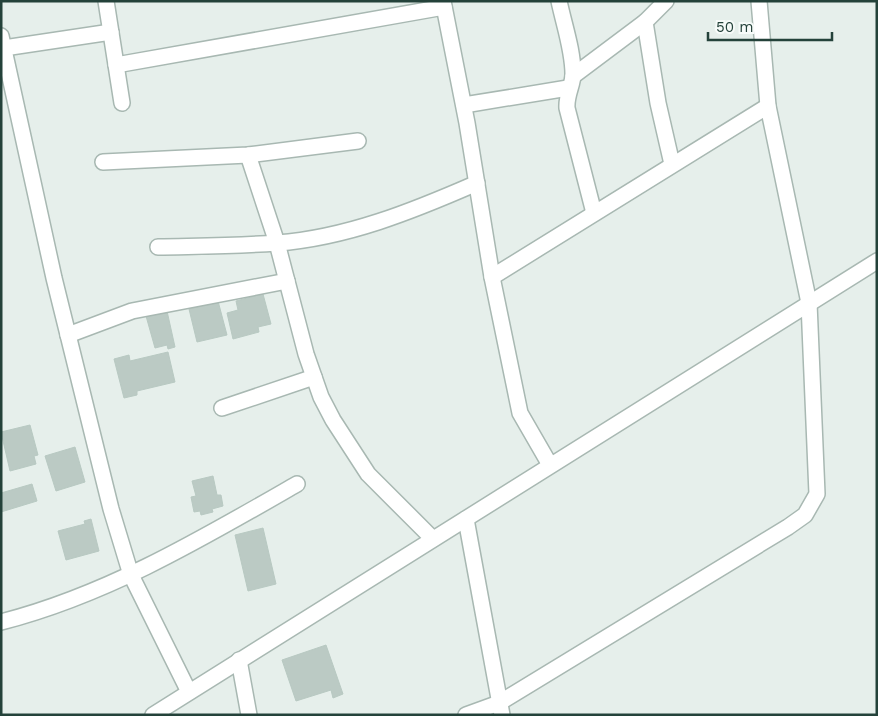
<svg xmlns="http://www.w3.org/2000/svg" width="878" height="716" font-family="'Work Sans',sans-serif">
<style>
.building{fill:#bbcac4;stroke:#b8c9c2}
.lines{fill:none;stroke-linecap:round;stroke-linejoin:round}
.minor-casing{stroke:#a8b8b2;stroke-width:18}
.minor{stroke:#fff;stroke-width:15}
</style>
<rect width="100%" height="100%" fill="#e6efeb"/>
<g class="building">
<polygon points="263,294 271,324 258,327 259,332 233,339 227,313 238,310 236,301"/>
<polygon points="218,301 227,335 197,342 189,309"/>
<polygon points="167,311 175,347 168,349 167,345 155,348 146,316"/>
<polygon points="168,352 175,382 137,391 137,395 124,398 114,359 129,355 130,361"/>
<polygon points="30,425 38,455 34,456 36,464 10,471 1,432"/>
<polygon points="75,447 85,482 56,491 45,456"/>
<polygon points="213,476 217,495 221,495 223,506 212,509 213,512 201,515 200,511 194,512 191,497 196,496 192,481"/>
<polygon points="32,484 37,501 1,512 1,493"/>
<polygon points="91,519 99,551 66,560 58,531 85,524 84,521"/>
<polygon points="263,528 276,584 248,591 235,535"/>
<polygon points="326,645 343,694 333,698 331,690 296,701 282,660"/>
</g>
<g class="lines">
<defs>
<g id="minor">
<polyline points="106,1 122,103"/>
<polyline points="443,1 467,123 492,277 520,413 550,465"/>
<path d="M 559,1 C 564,25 573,50 573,74 C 573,85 566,95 567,108 L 594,213"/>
<polyline points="645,22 658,103 672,164"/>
<polyline points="1,36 54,278 111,509 131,575 189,692"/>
<polyline points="4,48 111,32"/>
<polyline points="116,65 444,7"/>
<polyline points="573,76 645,22 666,1"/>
<polyline points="464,105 568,88"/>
<polyline points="248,155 277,243 306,354 321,397 333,420 368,474 433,539"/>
<polyline points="103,162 248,155 358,141"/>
<path d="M 158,247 C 198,246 237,246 277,243 C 346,238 413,211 477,183"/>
<polyline points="492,277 768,106"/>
<polyline points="68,335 132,311 287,281"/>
<polyline points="222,408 314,377"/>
<polyline points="466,519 502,715"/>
<path d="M 1,622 C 107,595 203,538 297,484"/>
<polyline points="239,660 249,715"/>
<polyline points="153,715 877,261"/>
<polyline points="466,715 499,703 788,527 805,515 817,494 809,303 768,106 759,1"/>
</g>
</defs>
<use href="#minor" class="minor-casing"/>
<use href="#minor" class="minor"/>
</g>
<rect width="878" height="716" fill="none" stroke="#24423a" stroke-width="5"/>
<path d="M708 32v8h124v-8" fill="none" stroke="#24423a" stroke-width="2.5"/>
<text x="716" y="32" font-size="15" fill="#24423a" stroke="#f7fbf9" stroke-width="4" paint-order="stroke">50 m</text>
</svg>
